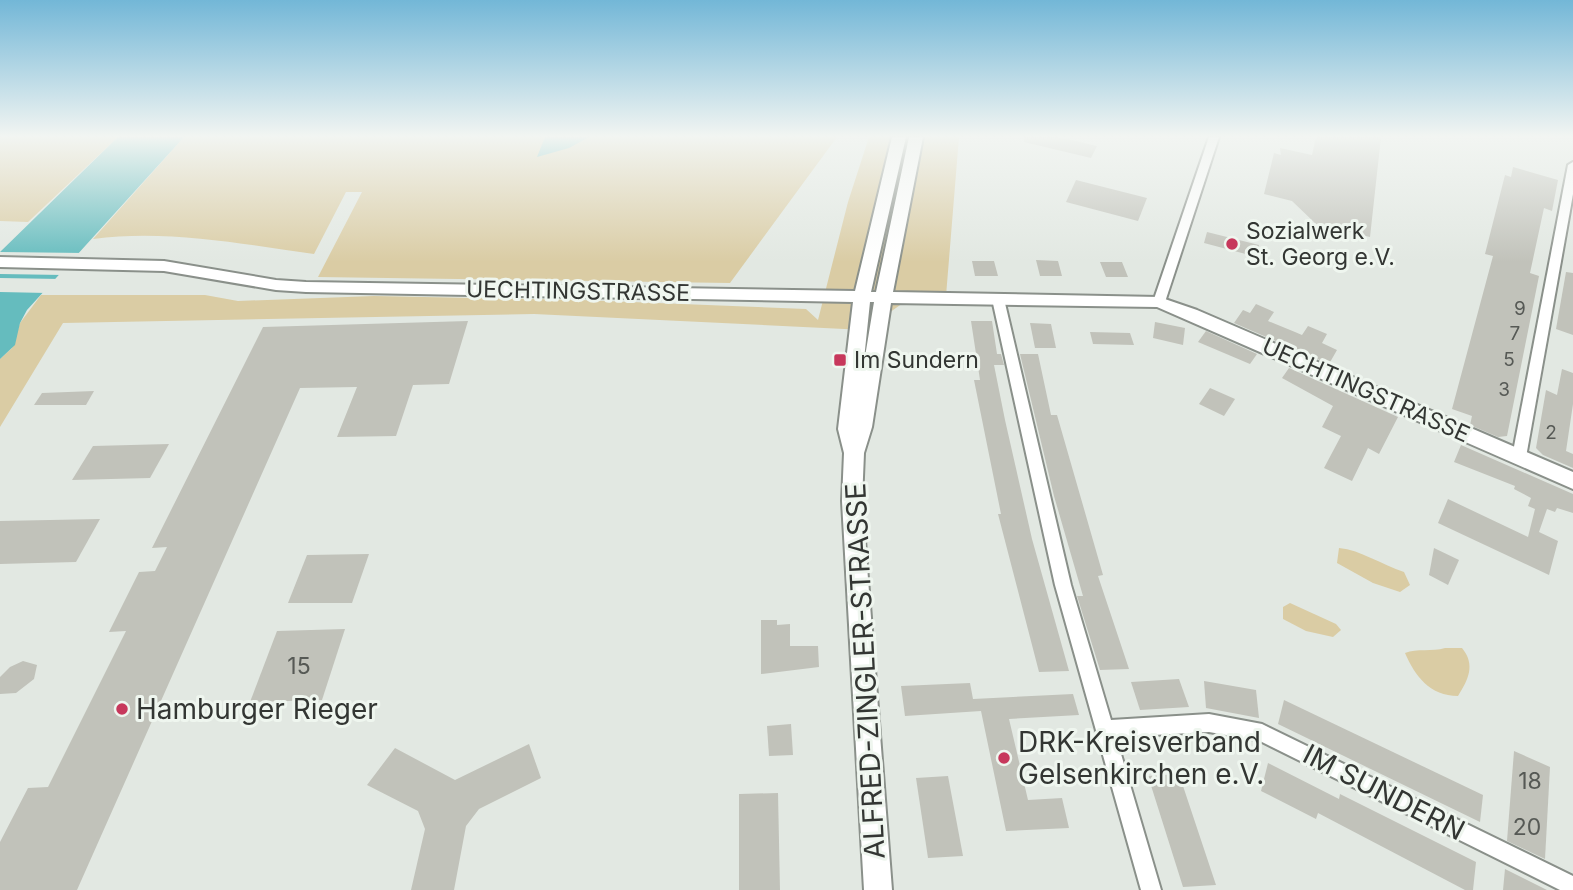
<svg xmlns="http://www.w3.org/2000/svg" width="1573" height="890" font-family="Inter,sans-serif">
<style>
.green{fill:#dacca4}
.water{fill:#65bcbe}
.pier{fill:#e2e8e2}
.building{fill:#c1c2ba}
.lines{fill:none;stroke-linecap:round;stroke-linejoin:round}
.street-casing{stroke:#8a908a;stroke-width:4}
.secondary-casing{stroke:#8a908a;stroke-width:4}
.street{fill:#fff;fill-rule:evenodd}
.secondary{fill:#fff;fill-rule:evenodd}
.poi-dot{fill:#c7385c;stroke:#eff6ef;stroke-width:2.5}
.labels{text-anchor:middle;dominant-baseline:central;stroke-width:6;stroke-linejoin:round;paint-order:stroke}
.number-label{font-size:19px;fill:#565955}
.poi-label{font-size:23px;fill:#333633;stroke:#eff6ef;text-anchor:start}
.street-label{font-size:23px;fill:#333633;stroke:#eff6ef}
.near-number-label{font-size:23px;fill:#565955}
.near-street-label{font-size:28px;fill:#333633;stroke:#eff6ef}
.near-poi-label{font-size:28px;fill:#333633;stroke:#eff6ef;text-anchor:start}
</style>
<rect width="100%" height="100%" fill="#e2e8e2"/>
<g class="green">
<polygon points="0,137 118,137 28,222 0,221"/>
<path d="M 184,137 L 837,137 L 730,283 L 318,277 L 362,192 L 346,192 L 314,254 C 242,244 166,229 93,239 Z"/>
<polygon points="869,137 959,137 946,296 910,298 865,330 534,314 63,323 0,427 0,359 12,348 20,323 41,295 205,295 238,301 374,296 581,300 806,309 818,320 848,202"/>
<path d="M 1339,548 C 1361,550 1382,565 1404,572 L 1410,585 L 1400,592 L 1373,583 L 1337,563 Z"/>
<polygon points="1290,603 1336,624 1341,630 1333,637 1306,631 1283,619 1283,607"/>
<path d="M 1445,648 L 1462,648 C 1476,665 1468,680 1458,696 C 1430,696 1415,676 1405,653 C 1417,648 1432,652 1445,648 Z"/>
</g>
<g class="water">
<polygon points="118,137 184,137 27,310 20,323 15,345 0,359 0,252"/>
<polygon points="545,137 589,137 569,148 537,157"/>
</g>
<g class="pier">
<polygon points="0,252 85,253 63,275 0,274"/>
<polygon points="0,278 60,279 47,293 0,292"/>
</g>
<g class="building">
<polygon points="1024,137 1058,137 1097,146 1091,158 1024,142"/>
<polygon points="1316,137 1381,137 1370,237 1316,224 1292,201 1264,194 1274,153 1281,155 1280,148 1312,155"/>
<polygon points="1513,167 1558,180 1552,211 1544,208 1530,273 1539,276 1507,436 1498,437 1470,425 1472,416 1452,409 1493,256 1485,254 1505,175 1511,177"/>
<polygon points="1076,180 1147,198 1138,221 1066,202"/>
<polygon points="1207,232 1259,245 1257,257 1204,243"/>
<polygon points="1036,260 1058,261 1062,276 1040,276"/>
<polygon points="972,261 994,261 998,276 975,276"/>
<polygon points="1100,262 1122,262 1128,277 1106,277"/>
<polygon points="1566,272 1573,273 1573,335 1556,329"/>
<polygon points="1256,304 1274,312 1268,321 1295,332 1302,335 1308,326 1327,334 1322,343 1337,350 1329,364 1234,323 1243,310 1250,313"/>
<polygon points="468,321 449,384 413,385 396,436 337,437 357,387 300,388 77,890 0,890 0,842 28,788 48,787 126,631 109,632 139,572 155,571 167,547 152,548 263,327"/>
<polygon points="971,321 992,321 997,354 1001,354 1004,365 994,365 1005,420 1032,539 1069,671 1039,672 998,514 1001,514 974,380 980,380"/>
<polygon points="1155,322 1185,328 1183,345 1153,338"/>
<polygon points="1030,323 1051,324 1056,348 1035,348"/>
<polygon points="1206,331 1257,354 1250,364 1198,342"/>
<polygon points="1090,332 1130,333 1134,345 1093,344"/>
<polygon points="1020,354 1038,354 1051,415 1057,415 1103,575 1098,576 1129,669 1100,670 1077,596 1083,596 1054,496"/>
<polygon points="1289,368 1398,417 1379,454 1368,448 1352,481 1324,468 1341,436 1322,427 1333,406 1282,378"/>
<polygon points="1562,369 1573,373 1573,404 1566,451 1573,454 1573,468 1543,455 1536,448 1546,390 1557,395"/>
<polygon points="1210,388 1235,399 1224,416 1199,404"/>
<polygon points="94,391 86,405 34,405 42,393"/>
<polygon points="169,444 150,478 72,480 93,446"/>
<polygon points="1461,445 1573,494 1573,513 1557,508 1555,512 1547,509 1539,532 1558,541 1549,575 1438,523 1448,499 1528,537 1535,509 1528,506 1531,498 1514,489 1515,486 1454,462"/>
<polygon points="100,519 76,562 0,564 0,521"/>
<polygon points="1434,548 1459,560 1448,585 1429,575"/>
<polygon points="369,554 352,603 288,603 307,555"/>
<polygon points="761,620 777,620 777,625 790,624 790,646 818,646 819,667 761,674"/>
<polygon points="345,629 322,700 250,702 277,631"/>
<polygon points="23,661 37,665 34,679 16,693 0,694 0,677 10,667"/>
<polygon points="1179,679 1189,707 1140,710 1131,682"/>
<polygon points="1204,681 1256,690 1259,718 1206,708"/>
<polygon points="970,683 973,699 1073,694 1079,715 1009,719 1028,800 1062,798 1069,828 1006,831 981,711 905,716 901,686"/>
<polygon points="1284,700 1483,795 1480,822 1278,724"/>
<polygon points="791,724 793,755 769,756 767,726"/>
<polygon points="529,744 541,778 479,809 466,826 454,890 411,890 425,829 418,811 367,785 395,748 455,780"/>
<polygon points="1514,751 1550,767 1545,859 1507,841"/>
<polygon points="1268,763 1339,799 1340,794 1476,862 1473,890 1465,890 1318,813 1316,819 1261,791"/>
<polygon points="1180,774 1181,780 1216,885 1183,887 1148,776"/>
<polygon points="948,776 963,856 928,858 916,778"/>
<polygon points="778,793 780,890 739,890 739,794"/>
<polygon points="1505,869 1547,890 1503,890"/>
</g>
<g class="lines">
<defs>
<g id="street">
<polygon points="1209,137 1219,137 1165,302 1159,306 1155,305 1153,302"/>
<polygon points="1573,162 1573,194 1526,457 1524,461 1514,461 1512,457 1568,165"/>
<polygon points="998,295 1004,299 1071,585 1111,720 1209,714 1262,724 1573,876 1573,890 1560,890 1260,741 1209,732 1116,737 1161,890 1141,890 1055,585 992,299"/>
</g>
<path id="secondary" d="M 892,137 L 906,137 L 871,292 L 876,292 L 909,137 L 923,137 L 893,292 L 1159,297 L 1197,310 L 1573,472 L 1573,489 L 1157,307 L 891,303 L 872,427 L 864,453 L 862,501 L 892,890 L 864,890 L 842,501 L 844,453 L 838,429 L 853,302 L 306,292 L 276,290 L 164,271 L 0,267 L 0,257 L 164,261 L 276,280 L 306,282 L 855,291 ZM 870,302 L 874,302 L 863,369 Z"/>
</defs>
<use href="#street" class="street-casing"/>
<use href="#secondary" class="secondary-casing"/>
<use href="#street" class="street"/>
<use href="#secondary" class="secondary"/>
</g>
<linearGradient id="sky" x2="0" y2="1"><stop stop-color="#73b7d7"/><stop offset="0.52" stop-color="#f2f5f2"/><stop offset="1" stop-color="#f2f5f2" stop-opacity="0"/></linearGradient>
<rect width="1573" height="262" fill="url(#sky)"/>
<g class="poi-dot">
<circle cx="1232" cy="244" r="7"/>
<rect x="833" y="353" width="14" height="14" rx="3.5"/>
<circle cx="122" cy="709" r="7"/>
<circle cx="1004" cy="758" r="7"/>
</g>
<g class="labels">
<g class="number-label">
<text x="1520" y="308">9</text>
<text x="1515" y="333">7</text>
<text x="1509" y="359">5</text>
<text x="1504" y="389">3</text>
<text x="1551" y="432">2</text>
</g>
<g class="poi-label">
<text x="1246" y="231">Sozialwerk<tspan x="1246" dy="26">St. Georg e.V.</tspan></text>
<text x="854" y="360">Im Sundern</text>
</g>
<g class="street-label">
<text transform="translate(578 291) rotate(1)">UECHTINGSTRASSE</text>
<text transform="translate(1366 390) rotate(24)">UECHTINGSTRASSE</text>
</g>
<g class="near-number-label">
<text x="299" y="666">15</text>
<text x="1530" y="781">18</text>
<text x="1527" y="827">20</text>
</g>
<g class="near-street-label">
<text transform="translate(865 671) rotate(-93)">ALFRED-ZINGLER-STRASSE</text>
<text transform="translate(1384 792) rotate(27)">IM SUNDERN</text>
</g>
<g class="near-poi-label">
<text x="136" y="709">Hamburger Rieger</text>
<text x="1018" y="742">DRK-Kreisverband<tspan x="1018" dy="32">Gelsenkirchen e.V.</tspan></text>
</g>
</g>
</svg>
